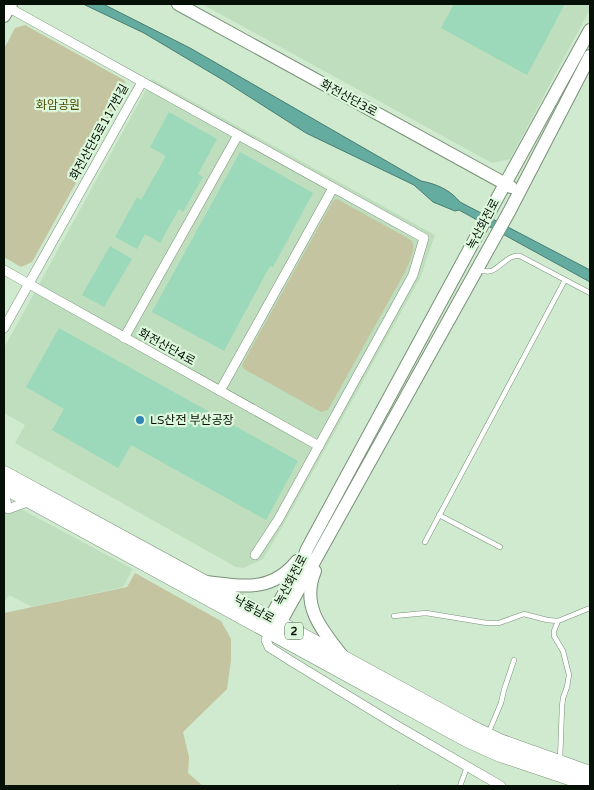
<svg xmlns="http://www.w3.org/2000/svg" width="594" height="790" font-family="'Varela Round','Noto Sans KR',sans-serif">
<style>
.built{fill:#bedebd}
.green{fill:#c5c4a0}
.water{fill:#64aca0;stroke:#487d72}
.building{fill:#9cd9bb}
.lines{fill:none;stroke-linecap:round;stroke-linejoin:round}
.lane-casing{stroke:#789177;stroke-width:5.5}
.street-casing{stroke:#789177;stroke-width:10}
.secondary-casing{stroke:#789177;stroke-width:14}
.primary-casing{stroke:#789177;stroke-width:15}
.path{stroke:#869b86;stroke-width:1;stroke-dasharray:4 2.5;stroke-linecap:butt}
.lane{stroke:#fff;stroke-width:4.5}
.street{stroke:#fff;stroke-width:9}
.secondary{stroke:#fff;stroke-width:12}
.primary{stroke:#fff;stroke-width:14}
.poi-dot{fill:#3384b5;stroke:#dcf7db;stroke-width:2}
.labels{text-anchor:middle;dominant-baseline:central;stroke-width:4.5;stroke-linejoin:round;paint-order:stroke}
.shield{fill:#dcf7db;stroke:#475547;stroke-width:1}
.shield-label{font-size:11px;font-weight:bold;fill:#071007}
.street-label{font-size:12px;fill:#071007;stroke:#dcf7db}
.park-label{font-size:12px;fill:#504c04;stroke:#dcf7db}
.poi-label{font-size:12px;fill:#071007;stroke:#dcf7db;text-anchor:start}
</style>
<rect width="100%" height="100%" fill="#cfeace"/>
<g class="built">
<polygon points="202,4 590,4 590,9 510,159 492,163"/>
<polygon points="152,79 435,235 420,278 285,522 263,559 244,568 236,567 15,443 25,425 4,413 4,348"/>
<polygon points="4,500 133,569 123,587 32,607 9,595 4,603"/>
</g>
<g class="green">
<polygon points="25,25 124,80 128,89 32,262 21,267 4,257 4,49 15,28"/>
<path d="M 337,199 L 411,240 C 417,249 409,262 405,272 L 328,410 L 321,412 L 244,369 L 242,365 L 333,201 Z"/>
<polygon points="135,573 221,621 231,639 231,660 227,689 183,732 189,757 188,773 203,786 4,786 4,613 127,587"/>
</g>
<path class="water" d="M 83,4 L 103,4 L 190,48 L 421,181 C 437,184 450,190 460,202 L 590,270 L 590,282 L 459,210 L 455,211 L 433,202 L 414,185 L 306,133 L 223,80 L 144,33 Z"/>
<g class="building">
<polygon points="454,4 565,4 527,75 441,28"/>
<polygon points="169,112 217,139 198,174 203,177 183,212 179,209 160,243 145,234 137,249 115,237 137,197 141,200 166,156 150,147"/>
<polygon points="240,152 313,193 273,267 270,266 224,351 152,312"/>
<polygon points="110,246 132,259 104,307 82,295"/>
<polygon points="59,328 298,461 266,520 131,445 118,468 52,430 64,409 26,387"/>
</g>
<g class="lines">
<defs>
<g id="lane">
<path d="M 478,270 C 482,271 487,272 491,271 C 502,267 508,254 520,256 L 590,293"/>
<polyline points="439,515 500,547"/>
<polyline points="425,542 565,280"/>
<polyline points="394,616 426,613 487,623 499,623 524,614 547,620 558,621 590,608"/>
<polyline points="558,621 554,631 554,636 563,651 569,675 567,687 563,698 562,707 560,761"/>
<polyline points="488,734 501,703 504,690 514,660"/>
<polyline points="460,786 467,767"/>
</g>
<g id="street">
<polyline points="4,5 424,238 413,275 278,520 255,555"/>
<polyline points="4,270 319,446"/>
<polyline points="4,328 142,82"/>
<polyline points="124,338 238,135"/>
<polyline points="220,391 333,188"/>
<polyline points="4,493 8,509 30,501"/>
<polyline points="269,632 266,640 269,647 291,661 396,725 501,786"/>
</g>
<g id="secondary">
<polyline points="178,4 511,187"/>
<polyline points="4,16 11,4"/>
<path d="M 315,571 C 300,607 323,631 344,658"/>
<path d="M 206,582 C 243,586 271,593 297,561"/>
<polyline points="269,627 270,618 302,562 307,549 494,204 590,30"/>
<polyline points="273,628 280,623 509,212 590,56"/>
</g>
<g id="primary">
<polyline points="4,473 469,726 500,741 590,773"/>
<polyline points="4,487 467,740 498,754 590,785"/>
</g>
</defs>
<use href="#lane" class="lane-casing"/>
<use href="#street" class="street-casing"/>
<use href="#secondary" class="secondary-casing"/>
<use href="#primary" class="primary-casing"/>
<polyline class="path" points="396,786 398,785 400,786"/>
<use href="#lane" class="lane"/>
<use href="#street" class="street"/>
<use href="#secondary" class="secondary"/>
<use href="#primary" class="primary"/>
</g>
<circle class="poi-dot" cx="140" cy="420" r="5"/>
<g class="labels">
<rect class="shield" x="285" y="622.5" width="18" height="17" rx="4"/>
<g class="shield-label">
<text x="294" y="631">2</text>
</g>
<g class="street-label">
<text transform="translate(349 98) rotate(29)">화전산단3로</text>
<text transform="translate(99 132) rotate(-61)">화전산단5로117번길</text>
<text transform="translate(483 224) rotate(-62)">녹산화전로</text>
<text transform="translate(167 347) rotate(29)">화전산단4로</text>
<text transform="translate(291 580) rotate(-62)">녹산화전로</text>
<text transform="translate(254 609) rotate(29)">낙동남로</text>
</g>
<g class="park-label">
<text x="58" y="105">화암공원</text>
</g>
<g class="poi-label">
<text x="150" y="420">LS산전 부산공장</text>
</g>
</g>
<rect width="594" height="790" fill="none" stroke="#071007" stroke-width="10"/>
</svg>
